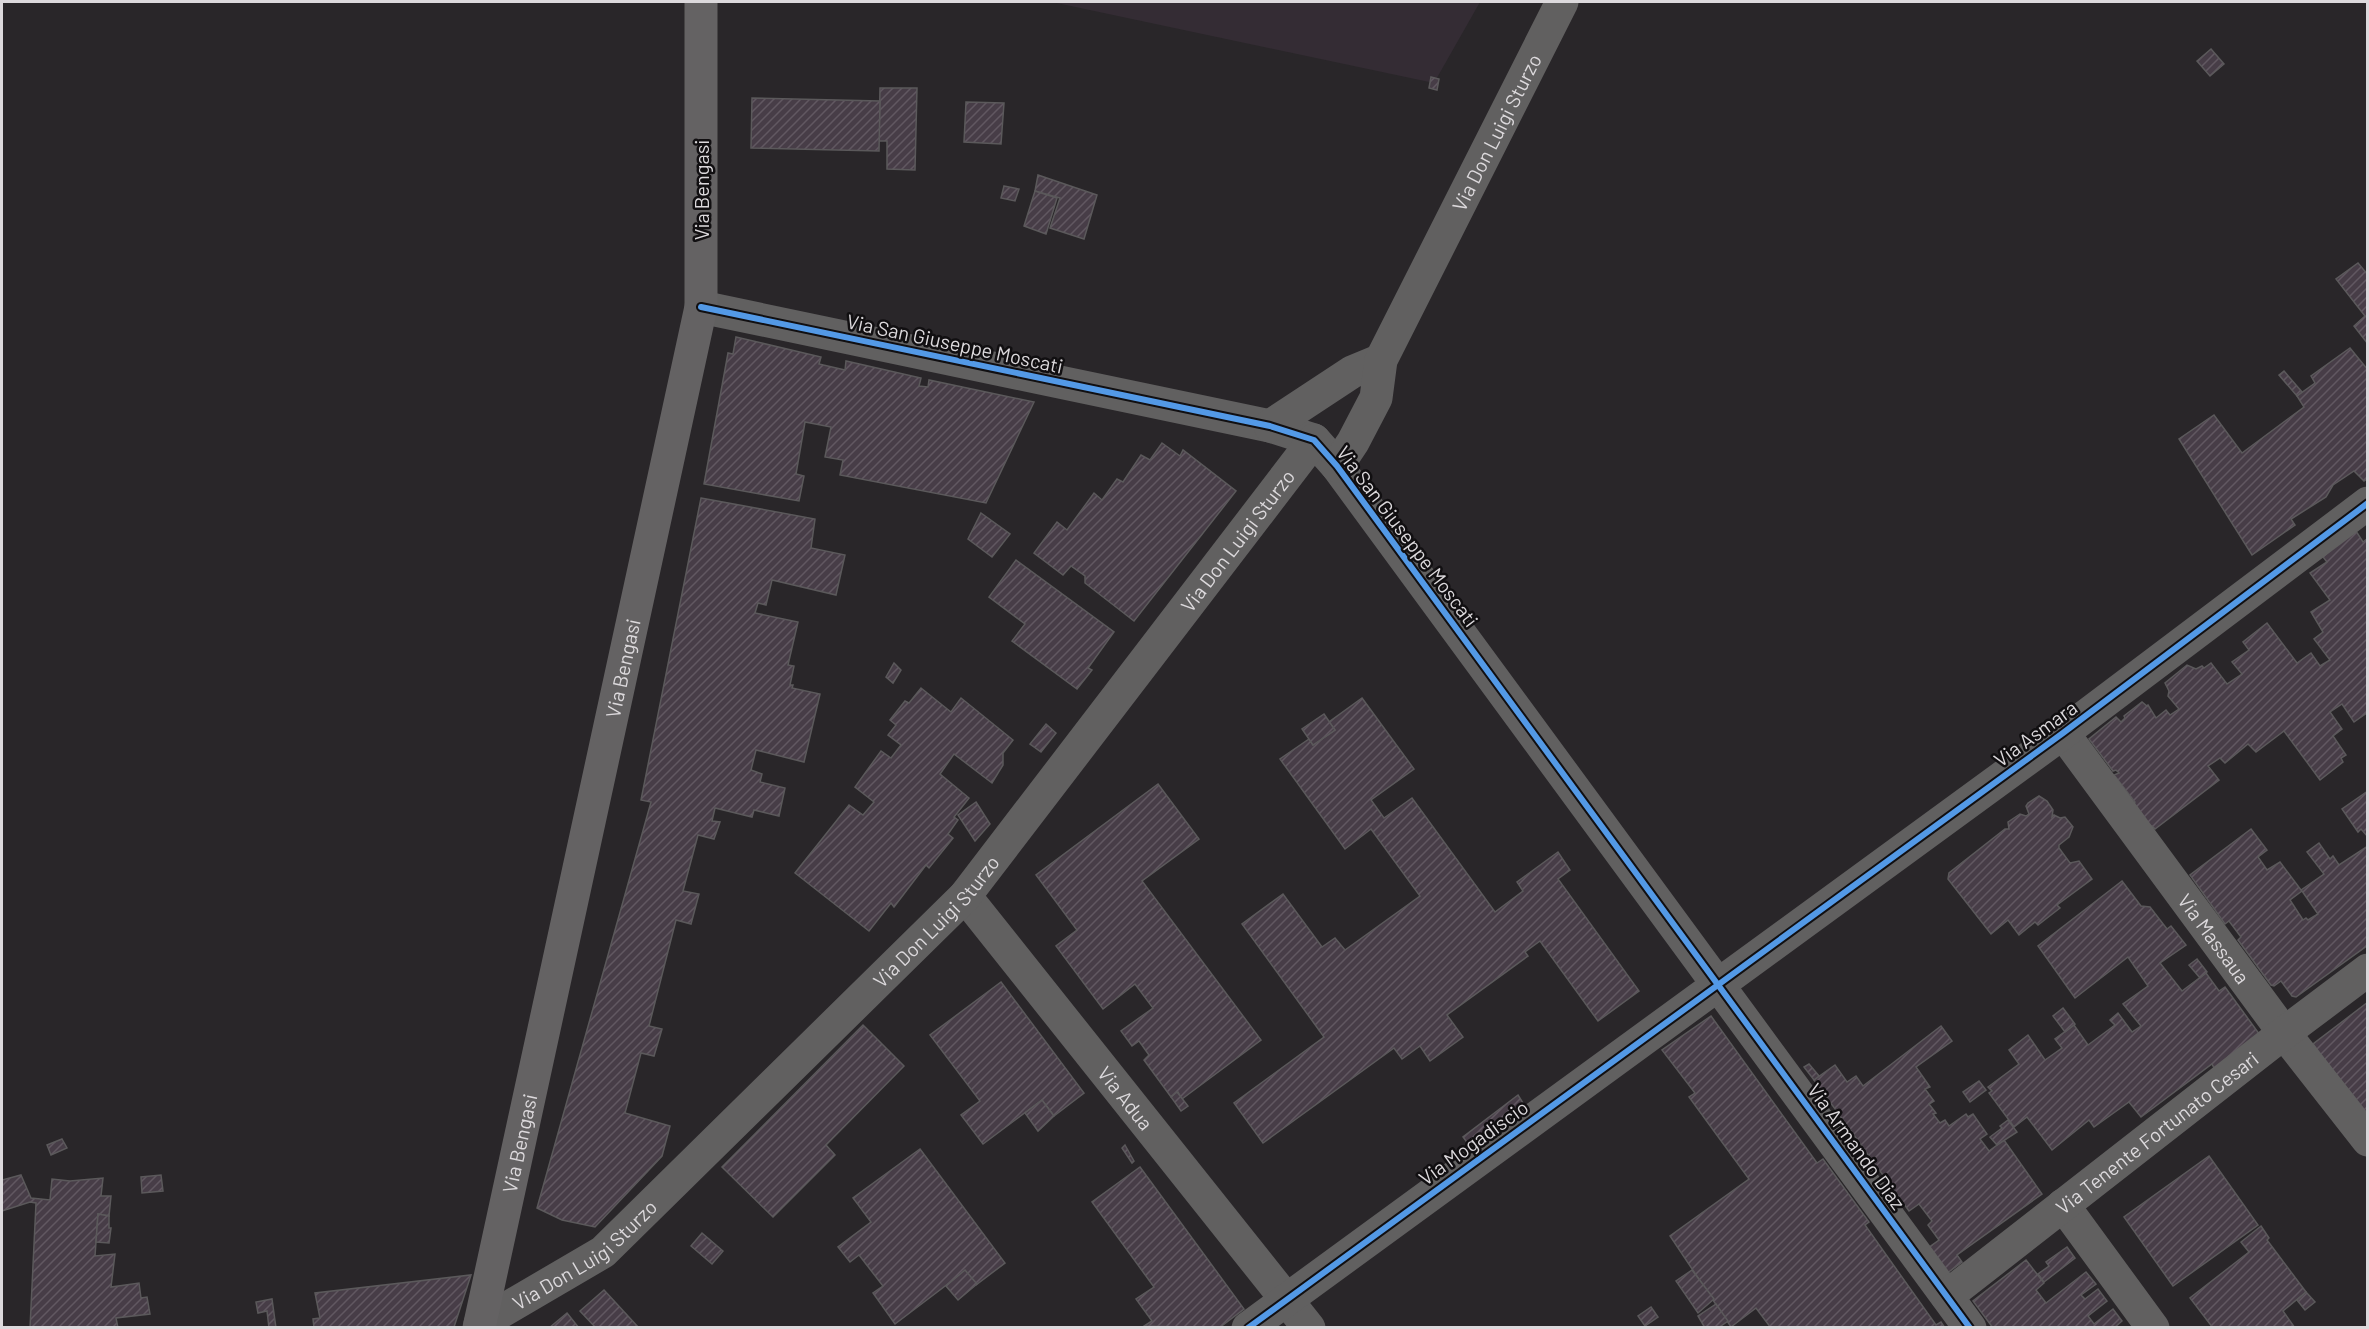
<svg xmlns="http://www.w3.org/2000/svg" width="2369" height="1329" font-family="Barlow,sans-serif">
<style>
.built{fill:#342c34}
.building{fill:url(#building-hatch);stroke:#5b595b;stroke-width:1.5;fill-rule:evenodd}
.lines{fill:none;stroke-linecap:round;stroke-linejoin:round}
.street{stroke:#616060;stroke-width:33}
.secondary{stroke:#646263;stroke-width:33}
.cycleway-casing{stroke:#110f11;stroke-width:10}
.cycleway{stroke:#5399e6;stroke-width:6}
.labels{text-anchor:middle;dominant-baseline:central;stroke-width:5;stroke-linejoin:round;paint-order:stroke}
.street-label{font-size:20px;fill:#dcd9dc;stroke:#110f11}
</style>
<defs>
<pattern id="building-hatch" width="6" height="6" patternUnits="userSpaceOnUse" patternTransform="scale(1.5)"><rect width="6" height="6" fill="#473d47"/><path d="M-1 1l2-2M0 6l6-6M5 7l2-2" fill="none" stroke="#615861"/></pattern>
</defs>
<rect width="100%" height="100%" fill="#292629"/>
<polygon class="built" points="1052,2 1480,2 1434,83"/>
<g class="building">
<polygon points="2211,49 2224,64 2210,76 2197,61"/>
<polygon points="1431,77 1439,79 1437,90 1429,88"/>
<polygon points="880,88 917,88 915,170 887,169 887,141 879,141"/>
<polygon points="752,98 880,101 879,151 751,148"/>
<polygon points="966,102 1004,103 1001,144 964,142"/>
<polygon points="1038,175 1097,195 1084,239 1050,228 1060,198 1035,191"/>
<polygon points="1004,186 1019,189 1015,201 1001,198"/>
<polygon points="1035,191 1057,198 1046,234 1024,226"/>
<polygon points="2358,263 2368,275 2368,344 2354,326 2365,316 2336,279"/>
<polygon points="736,337 821,357 819,364 845,370 846,361 921,378 919,386 928,387 929,380 1034,402 986,503 840,475 843,460 825,457 831,427 805,422 796,474 804,476 799,501 704,484 728,353 733,354"/>
<polygon points="2350,348 2368,370 2368,478 2364,481 2354,471 2333,485 2326,497 2291,519 2295,525 2252,555 2179,439 2214,415 2242,453 2304,407 2297,396 2315,383 2311,376"/>
<polygon points="2284,371 2302,392 2297,396 2279,375"/>
<polygon points="1162,443 1180,456 1183,450 1236,491 1134,621 1085,583 1085,576 1071,566 1063,575 1034,553 1057,522 1067,530 1094,493 1102,500 1117,479 1123,482 1141,455 1150,460"/>
<polygon points="701,498 815,519 811,548 845,555 836,595 772,580 766,605 758,603 755,613 798,622 788,665 794,666 790,685 793,685 792,688 820,694 804,762 756,750 751,770 762,774 760,782 785,788 779,816 754,810 752,817 715,808 712,821 720,822 714,839 698,835 683,891 699,894 691,924 676,920 649,1026 662,1029 654,1056 641,1053 625,1113 670,1126 662,1156 595,1227 562,1220 537,1208 651,802 641,800"/>
<polygon points="981,513 1010,534 992,557 968,539"/>
<polygon points="2354,528 2363,542 2368,538 2368,712 2354,722 2342,704 2330,712 2342,729 2333,736 2346,755 2341,758 2343,762 2320,780 2284,731 2256,752 2248,744 2225,763 2220,758 2208,766 2219,780 2155,829 2152,826 2150,829 2131,805 2135,802 2114,775 2119,773 2116,770 2113,771 2089,739 2116,717 2121,722 2125,718 2124,716 2142,702 2147,706 2148,705 2156,718 2166,710 2170,715 2179,709 2168,696 2169,691 2165,683 2187,665 2196,669 2202,666 2204,668 2211,663 2227,684 2242,674 2232,662 2249,650 2243,642 2267,623 2297,663 2311,653 2320,666 2330,660 2314,639 2323,632 2311,612 2330,600 2310,573 2327,562 2320,553"/>
<polygon points="1016,560 1114,632 1088,668 1092,670 1077,689 1012,641 1025,624 989,597"/>
<polygon points="894,663 901,670 893,683 886,677"/>
<polygon points="921,688 951,712 961,698 1013,740 1003,753 1003,765 992,783 954,754 940,774 969,798 954,817 958,820 948,834 953,838 929,868 926,865 894,907 891,903 869,931 795,873 849,805 863,815 874,802 855,787 881,751 891,758 901,745 888,735 896,725 890,720 905,701 909,703"/>
<polygon points="1362,698 1414,769 1371,800 1384,818 1412,798 1495,912 1523,891 1517,882 1558,852 1570,870 1558,879 1639,991 1598,1021 1540,941 1525,952 1528,956 1447,1015 1463,1037 1430,1061 1420,1046 1402,1059 1394,1048 1263,1143 1234,1103 1324,1037 1242,924 1283,894 1322,947 1335,938 1345,950 1420,896 1371,829 1345,849 1280,759 1309,739 1313,745 1335,730 1329,722"/>
<polygon points="1324,714 1335,730 1313,745 1302,729"/>
<polygon points="1046,724 1056,733 1041,752 1030,744"/>
<polygon points="1158,784 1199,839 1142,881 1261,1040 1182,1099 1178,1092 1171,1097 1144,1060 1149,1055 1139,1041 1132,1046 1121,1031 1153,1008 1135,984 1103,1009 1056,946 1077,930 1036,875"/>
<polygon points="2368,791 2368,837 2361,829 2358,832 2342,809"/>
<polygon points="2039,796 2047,801 2053,810 2052,817 2054,815 2060,818 2065,817 2073,827 2069,837 2059,845 2059,848 2070,863 2079,861 2092,879 2057,905 2060,908 2038,925 2035,922 2019,935 2008,920 1991,934 1948,879 1949,873 2005,829 2009,829 2008,822 2020,814 2026,816 2029,814 2026,806 2028,803"/>
<polygon points="976,802 990,824 975,841 958,815"/>
<path d="M 2251,829 L 2267,850 L 2258,857 L 2267,870 L 2280,862 L 2301,890 L 2324,874 L 2307,852 L 2319,843 L 2330,859 L 2333,856 L 2339,865 L 2368,846 L 2368,945 L 2296,997 L 2292,996 L 2281,981 L 2274,986 L 2271,985 L 2238,940 L 2241,937 L 2229,921 L 2225,924 L 2190,875 ZM 2302,891 L 2318,914 L 2308,920 L 2306,918 L 2303,920 L 2290,900 Z"/>
<polygon points="2122,881 2141,906 2150,907 2167,929 2171,926 2186,945 2160,963 2182,991 2206,973 2219,991 2225,987 2260,1035 2215,1070 2212,1064 2141,1117 2129,1102 2094,1127 2089,1120 2052,1150 2027,1117 2014,1127 1989,1093 1992,1091 1988,1087 2019,1064 2009,1050 2028,1035 2045,1060 2062,1048 2055,1039 2074,1025 2088,1045 2115,1025 2110,1020 2118,1013 2132,1032 2141,1026 2123,1004 2148,986 2128,957 2075,998 2038,946"/>
<polygon points="2197,959 2207,972 2200,978 2189,965"/>
<polygon points="1001,982 1084,1093 1054,1116 1042,1100 983,1144 961,1115 980,1101 930,1035"/>
<polygon points="2368,1002 2368,1126 2313,1044"/>
<polygon points="2063,1008 2075,1024 2065,1032 2053,1016"/>
<polygon points="1711,1016 1817,1163 1823,1159 1869,1222 1865,1225 1936,1325 1941,1322 1945,1328 1771,1328 1756,1308 1731,1327 1670,1236 1749,1179 1689,1097 1695,1093 1662,1050"/>
<polygon points="863,1025 904,1066 826,1145 835,1155 773,1217 722,1167"/>
<polygon points="1941,1026 1952,1041 1916,1067 1930,1087 1925,1089 1934,1101 1929,1104 1936,1113 1933,1114 1940,1123 1945,1120 1949,1126 1966,1114 1968,1117 1973,1114 1987,1134 1980,1139 1989,1151 2004,1140 2042,1194 1957,1255 1962,1262 1946,1274 1928,1248 1939,1240 1928,1225 1932,1221 1919,1204 1909,1211 1814,1080 1835,1065 1847,1082 1856,1076 1863,1086"/>
<polygon points="1809,1064 1819,1076 1814,1080 1804,1067"/>
<polygon points="1979,1081 1986,1090 1970,1102 1963,1092"/>
<polygon points="1177,1092 1188,1106 1181,1111 1171,1097"/>
<polygon points="1518,1095 1523,1103 1469,1145 1463,1137"/>
<polygon points="1042,1100 1054,1116 1038,1131 1025,1113"/>
<polygon points="2008,1120 2017,1132 1997,1145 1990,1137 2002,1128 2000,1126"/>
<polygon points="62,1139 67,1148 51,1155 47,1145"/>
<polygon points="1125,1145 1134,1161 1132,1163 1122,1148"/>
<polygon points="920,1149 1005,1263 976,1285 965,1271 895,1324 873,1293 883,1286 859,1255 850,1262 838,1247 871,1222 853,1198"/>
<polygon points="2209,1156 2258,1225 2173,1286 2124,1217"/>
<polygon points="1140,1167 1244,1309 1219,1328 1144,1326 1152,1321 1136,1299 1154,1287 1092,1202"/>
<polygon points="21,1175 31,1198 50,1200 52,1179 70,1181 103,1178 101,1196 111,1196 109,1216 98,1214 95,1256 115,1254 111,1287 139,1283 141,1298 147,1297 150,1314 116,1318 118,1328 30,1328 36,1203 30,1202 2,1211 2,1180"/>
<polygon points="161,1175 163,1191 142,1193 141,1177"/>
<polygon points="98,1214 109,1216 109,1228 111,1228 109,1243 96,1242"/>
<polygon points="2261,1226 2269,1238 2267,1240 2306,1292 2283,1311 2295,1328 2213,1328 2190,1298 2249,1252 2241,1242"/>
<polygon points="702,1233 723,1251 712,1264 691,1246"/>
<polygon points="2067,1247 2075,1258 2044,1282 2038,1274 2049,1266 2046,1262"/>
<polygon points="2026,1260 2044,1283 2036,1290 2046,1303 2086,1272 2096,1284 2081,1295 2085,1299 2098,1289 2107,1301 2088,1316 2094,1324 2113,1309 2122,1321 2114,1328 1993,1328 1973,1301"/>
<polygon points="965,1270 977,1284 958,1300 946,1286"/>
<polygon points="1692,1270 1714,1299 1698,1313 1676,1281"/>
<polygon points="471,1275 454,1327 314,1328 313,1319 320,1318 315,1293"/>
<polygon points="604,1290 639,1328 596,1328 580,1311"/>
<polygon points="2306,1292 2315,1302 2305,1310 2297,1300"/>
<polygon points="272,1299 276,1328 269,1328 267,1311 258,1313 256,1302"/>
<polygon points="1716,1304 1728,1321 1718,1328 1705,1328 1698,1316"/>
<polygon points="1651,1307 1658,1317 1645,1326 1638,1316"/>
<polygon points="567,1313 579,1328 549,1328"/>
</g>
<g class="lines">
<g class="street">
<polyline points="701,307 1270,426 1314,440 1337,466 1970,1328"/>
<polyline points="1270,426 1352,372 1381,360"/>
<path id="s1" d="M 1337,466 L 1353,442 L 1376,398 L 1381,360 L 1562,2"/>
<path id="s2" d="M 2063,733 L 2284,1033 L 2368,1140"/>
<path id="s3" d="M 965,896 L 1309,1328"/>
<polyline points="2063,1205 2153,1328"/>
<path id="s4" d="M 1947,1296 L 2284,1033 L 2368,970"/>
<path id="s5" d="M 480,1324 L 603,1252 L 965,896 L 1314,440"/>
<polyline points="1248,1328 2063,733 2368,503"/>
</g>
<path class="secondary" id="s6" d="M 479,1328 L 701,307 L 701,2"/>
<defs>
<g id="cycleway">
<polyline points="701,307 1270,426 1314,440 1337,466 1970,1328"/>
<polyline points="1248,1328 2063,733 2368,503"/>
</g>
</defs>
<use href="#cycleway" class="cycleway-casing"/>
<use href="#cycleway" class="cycleway"/>
</g>
<g class="labels">
<g class="street-label">
<text stroke="none"><textPath href="#s1" startOffset="372">Via Don Luigi Sturzo</textPath></text>
<text transform="translate(701 190) rotate(-90)">Via Bengasi</text>
<text transform="translate(955 343) rotate(12)">Via San Giuseppe Moscati</text>
<text transform="translate(1408 536) rotate(53)">Via San Giuseppe Moscati</text>
<text stroke="none"><textPath href="#s5" startOffset="1098">Via Don Luigi Sturzo</textPath></text>
<text stroke="none"><textPath href="#s6" startOffset="675">Via Bengasi</textPath></text>
<text transform="translate(2035 733) rotate(-36)">Via Asmara</text>
<text stroke="none"><textPath href="#s5" startOffset="612">Via Don Luigi Sturzo</textPath></text>
<text stroke="none"><textPath href="#s2" startOffset="255">Via Massaua</textPath></text>
<text stroke="none"><textPath href="#s3" startOffset="258">Via Adua</textPath></text>
<text stroke="none"><textPath href="#s4" startOffset="266">Via Tenente Fortunato Cesari</textPath></text>
<text transform="translate(1473 1142) rotate(-36)">Via Mogadiscio</text>
<text stroke="none"><textPath href="#s6" startOffset="189">Via Bengasi</textPath></text>
<text transform="translate(1857 1146) rotate(54)">Via Armando Diaz</text>
<text stroke="none"><textPath href="#s5" startOffset="126">Via Don Luigi Sturzo</textPath></text>
</g>
</g>
<rect width="2369" height="1329" fill="none" stroke="#dcd9dc" stroke-width="6"/>
</svg>
